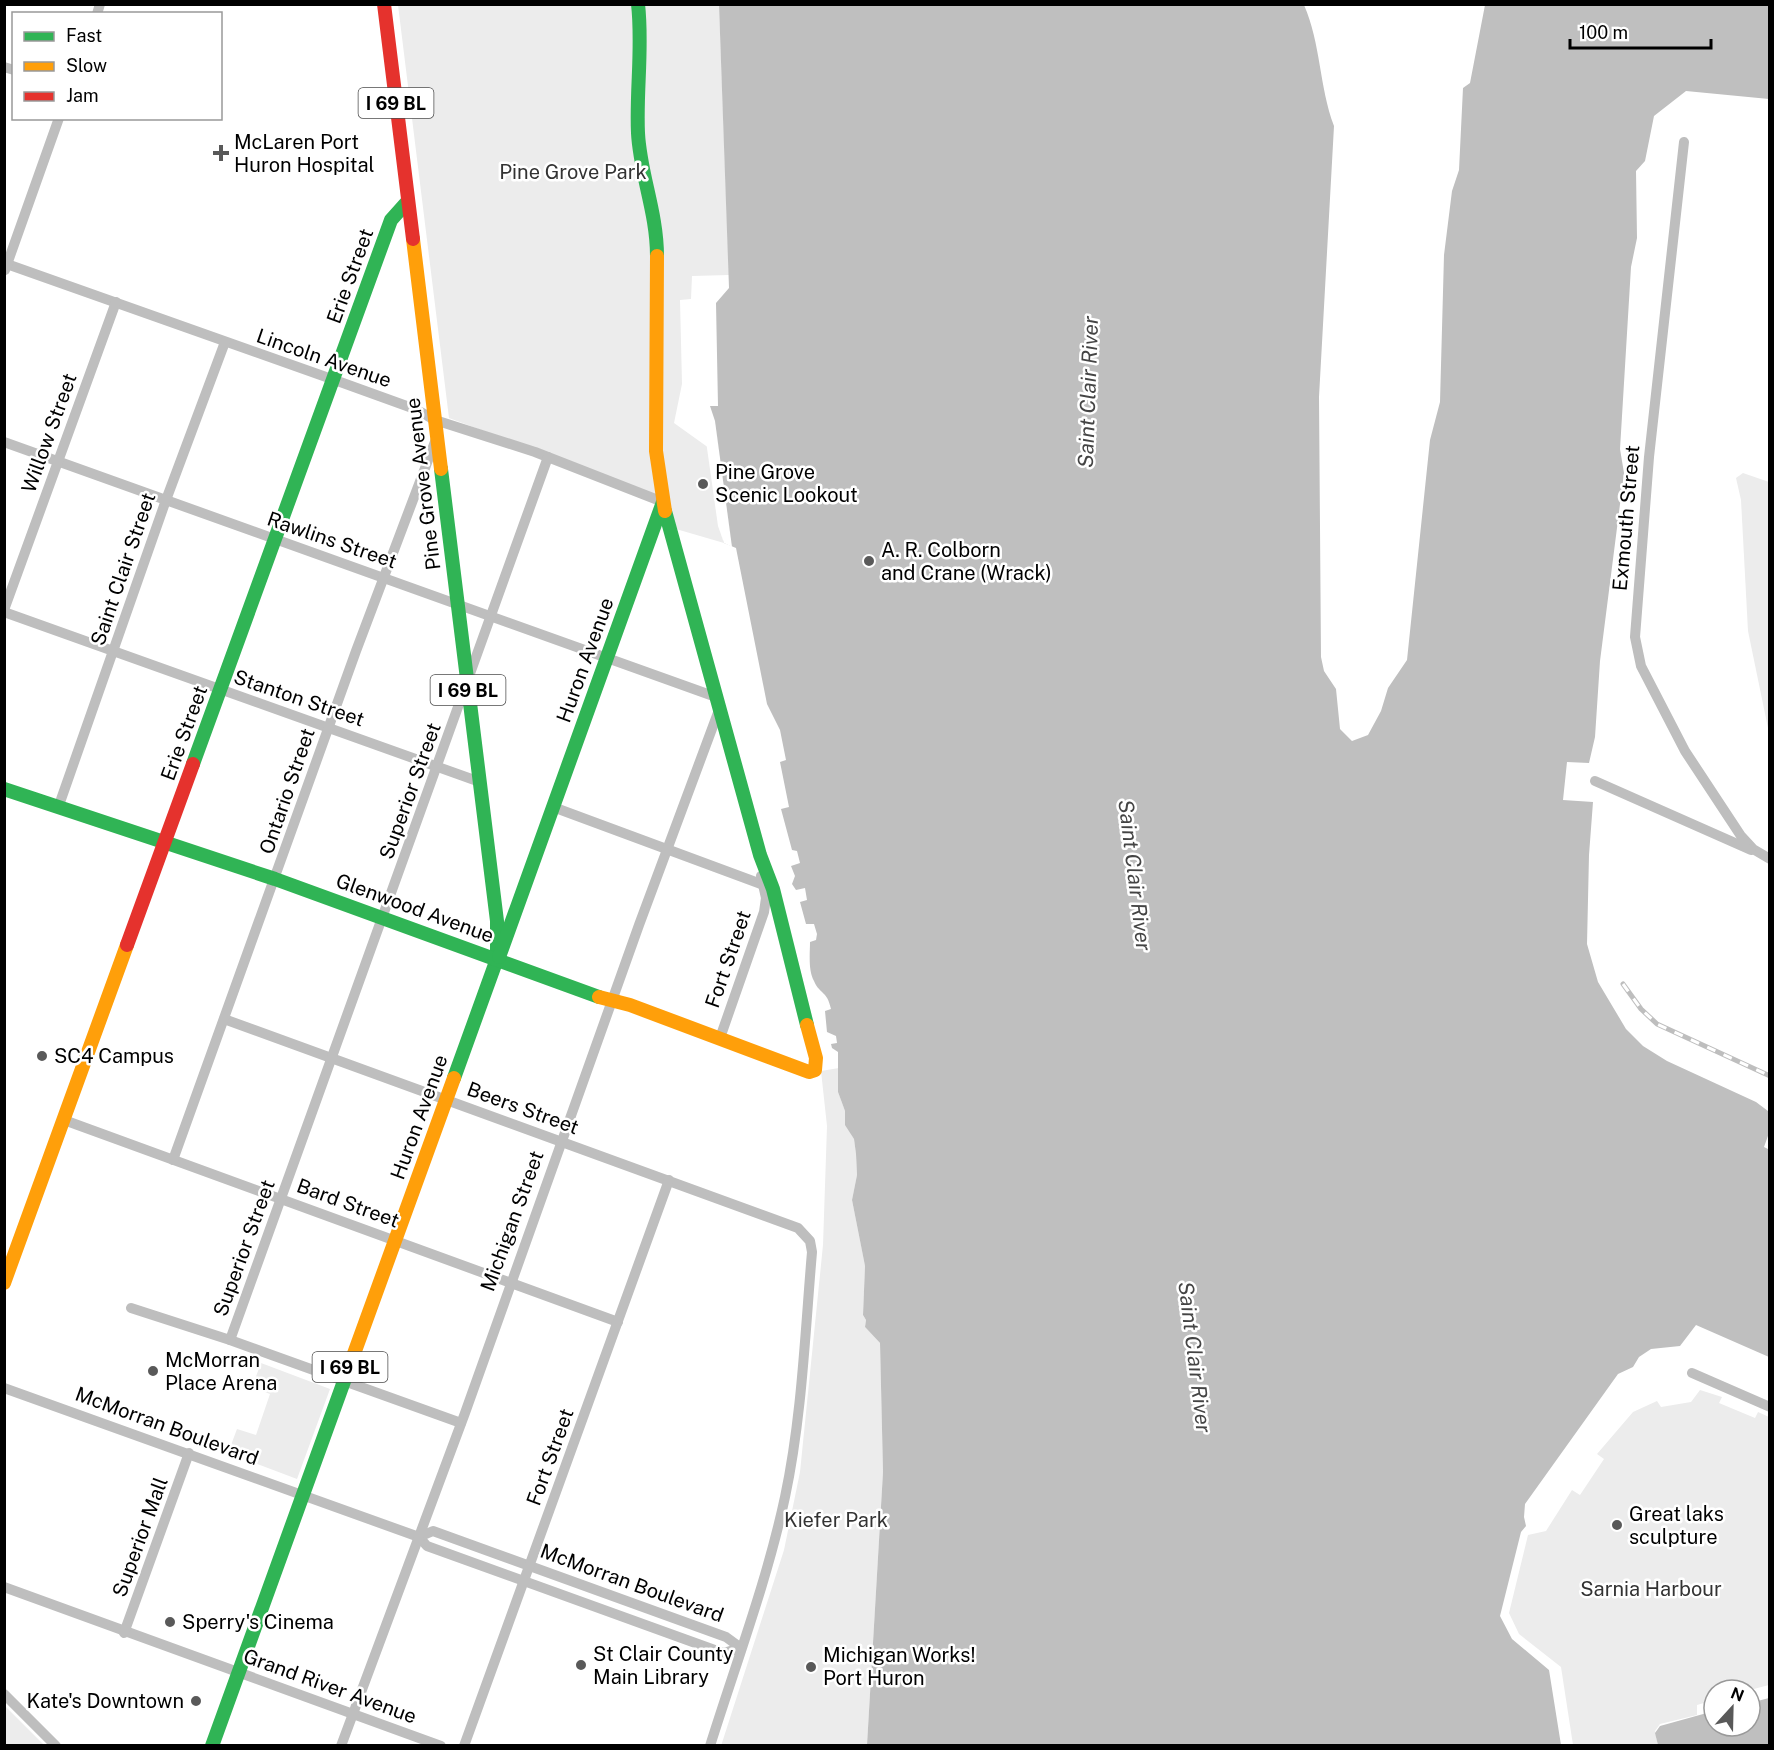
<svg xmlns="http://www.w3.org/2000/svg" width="1774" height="1750" font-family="'Public Sans',sans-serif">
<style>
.green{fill:#ececec}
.water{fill:#bfbfbf}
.pier{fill:#fff}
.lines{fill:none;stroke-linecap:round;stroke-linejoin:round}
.street{stroke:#bebebe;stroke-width:10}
.fast{stroke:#30b455;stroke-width:14}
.slow{stroke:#ff9f0a;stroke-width:14}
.jam{stroke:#e5322d;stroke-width:14}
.rail-casing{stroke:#bebebe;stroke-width:5}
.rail{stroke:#fff;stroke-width:3;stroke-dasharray:9;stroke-linecap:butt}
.poi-dot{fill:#595959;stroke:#fff;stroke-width:2}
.labels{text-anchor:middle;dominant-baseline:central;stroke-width:5;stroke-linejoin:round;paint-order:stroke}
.shield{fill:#fff;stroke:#4c4c4c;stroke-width:1.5}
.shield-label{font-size:18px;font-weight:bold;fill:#000}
.poi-label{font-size:20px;fill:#000;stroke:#fff;text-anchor:start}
.park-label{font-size:20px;fill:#333;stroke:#fff}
.street-label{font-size:20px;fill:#000;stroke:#fff}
.water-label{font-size:21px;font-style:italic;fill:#444;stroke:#fff}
</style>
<rect width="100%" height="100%" fill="#fff"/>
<g class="green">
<polygon points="398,5 719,5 729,275 692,276 691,299 680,300 682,384 674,423 709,448 724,543 676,529 668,500 449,418"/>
<polygon points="1743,473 1769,482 1769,733 1748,631 1741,500 1736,478"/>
<polygon points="839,1068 838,1092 845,1111 846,1125 854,1139 856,1154 857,1175 852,1200 865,1266 863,1315 866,1320 865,1327 880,1343 883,1472 867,1745 721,1746 784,1550 800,1472 823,1245 827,1126 821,1071"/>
<polygon points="261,1363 330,1389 297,1479 228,1453 237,1429 256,1435 270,1394 252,1387"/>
<polygon points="1700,1390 1722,1397 1719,1403 1755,1418 1758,1412 1769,1417 1769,1685 1750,1690 1714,1690 1714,1700 1697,1705 1697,1715 1660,1724 1655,1731 1658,1745 1573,1745 1561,1667 1519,1634 1509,1613 1528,1535 1546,1531 1572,1490 1580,1495 1604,1459 1597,1454 1633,1412 1657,1401 1661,1407 1691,1402"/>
<polygon points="4,1706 5,1706 44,1745 5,1745"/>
</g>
<g class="water">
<path d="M 719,5 L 1304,5 C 1321,44 1319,86 1334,126 L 1319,397 L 1321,657 L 1324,671 L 1336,689 L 1340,729 L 1352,741 L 1368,735 L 1381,711 L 1388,688 L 1407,660 L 1430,440 L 1440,402 L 1444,255 L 1452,191 L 1459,170 L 1463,88 L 1470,83 L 1485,5 L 1769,5 L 1769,99 L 1686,91 L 1654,116 L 1645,161 L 1636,171 L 1637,238 L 1631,267 L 1620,449 L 1624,473 L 1600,661 L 1595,737 L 1589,763 L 1567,762 L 1563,800 L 1593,802 L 1589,855 L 1587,944 L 1598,982 L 1626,1029 L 1643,1046 L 1667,1061 L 1756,1102 L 1768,1111 L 1769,1133 L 1764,1147 L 1770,1150 L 1769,1357 L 1696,1325 L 1680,1346 L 1651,1349 L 1639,1357 L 1633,1367 L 1618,1374 L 1525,1504 L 1524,1517 L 1526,1526 L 1521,1532 L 1500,1616 L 1512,1639 L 1549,1670 L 1561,1745 L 867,1745 L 883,1472 L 880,1343 L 865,1327 L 866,1320 L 863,1315 L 865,1266 L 852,1200 L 857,1175 L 856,1154 L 854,1139 L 845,1125 L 845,1111 L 838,1092 L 838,1052 L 832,1048 L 831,1044 L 837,1043 L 836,1036 L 827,1032 L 825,1011 L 831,1009 C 827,990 820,995 814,981 C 808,970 810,954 810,942 L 816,940 L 817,934 L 814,924 L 806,924 L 800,902 L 807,900 L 805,888 L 796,890 L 792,884 L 795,876 L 791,866 L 800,863 L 797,851 L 792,850 L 781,809 L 789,807 L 780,762 L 786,760 L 780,730 L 767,704 L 736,548 L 724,543 L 720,525 L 707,406 L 718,406 L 716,303 L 729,288 Z"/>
<polygon points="1769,1698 1769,1745 1658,1745 1655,1733 1660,1726 1714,1711 1714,1726 1750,1726 1750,1703"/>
</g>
<polygon class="pier" points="707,406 710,406 715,421 732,547 724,543 718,526 706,441"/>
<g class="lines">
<g class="street">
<polyline points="97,14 100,4"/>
<polyline points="4,67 14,70"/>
<polyline points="1684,142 1649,457 1635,637 1641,666 1685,751 1741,836 1753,849 1770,859"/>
<polyline points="4,263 343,383 415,409 435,420 535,452 663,502"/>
<polyline points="5,270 59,118"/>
<polyline points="4,442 716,697"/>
<polyline points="4,610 116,302"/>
<polyline points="4,612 480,782"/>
<polyline points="1595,781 1751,850"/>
<polyline points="553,807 761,884"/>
<polyline points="58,808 166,500 225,342"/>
<path d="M 224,1019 L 798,1228 L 810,1241 L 812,1252 C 805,1333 802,1417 785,1497 C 767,1581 736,1663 710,1746"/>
<polyline points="720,1038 764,912 766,898 761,876"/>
<polyline points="64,1120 618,1322"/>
<polyline points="173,1160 356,651 436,439"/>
<polyline points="131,1308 230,1340 461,1423"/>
<polyline points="230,1340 548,457"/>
<polyline points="1692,1373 1770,1407"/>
<polyline points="4,1388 419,1537 427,1546 723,1653 741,1648"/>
<polyline points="419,1537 433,1531 726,1637 741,1648"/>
<polyline points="4,1587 441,1746"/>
<polyline points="124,1633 189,1453"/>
<polyline points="4,1694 56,1746"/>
<polyline points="341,1746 465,1413 639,925 719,710"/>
<polyline points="464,1746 669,1180"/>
</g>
<g class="fast">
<path d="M 638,4 C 643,47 636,90 638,133 C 640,174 657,212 657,256"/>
<polyline points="441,469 497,921 497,959 454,1078"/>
<polyline points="665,511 760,855 773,889 807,1025"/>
<polyline points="193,764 391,220 408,201"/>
<polyline points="4,789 275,879 599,997"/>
<polyline points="499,957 663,502"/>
<polyline points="212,1746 347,1373"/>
</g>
<g class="slow">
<polyline points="413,239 441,469"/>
<polyline points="657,256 656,451 665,511"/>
<polyline points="599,997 630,1005 809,1072 815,1070 816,1058 807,1025"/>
<polyline points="4,1283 127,945"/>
<polyline points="347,1373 454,1078"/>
</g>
<g class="jam">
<polyline points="384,4 413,239"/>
<polyline points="127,945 193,764"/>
</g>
<defs>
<polyline id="rail" points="1623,984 1641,1009 1657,1024 1770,1076"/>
</defs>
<use href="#rail" class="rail-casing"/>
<use href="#rail" class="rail"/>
</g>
<g class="poi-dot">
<path d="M218 144h6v6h6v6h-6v6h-6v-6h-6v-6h6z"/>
<circle cx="703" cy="484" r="6"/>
<circle cx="869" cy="561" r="6"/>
<circle cx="42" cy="1056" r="6"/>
<circle cx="153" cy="1371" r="6"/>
<circle cx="1617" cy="1525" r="6"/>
<circle cx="170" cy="1622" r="6"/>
<circle cx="581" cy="1665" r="6"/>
<circle cx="811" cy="1667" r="6"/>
<circle cx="196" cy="1701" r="6"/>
</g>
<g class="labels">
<g class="shield">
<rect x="358.5" y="88" width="75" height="30" rx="4.5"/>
<rect x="430.5" y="675" width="75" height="30" rx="4.5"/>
<rect x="312.5" y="1352" width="75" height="30" rx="4.5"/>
</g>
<g class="shield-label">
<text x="396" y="103">I 69 BL</text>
<text x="468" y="690">I 69 BL</text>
<text x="350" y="1367">I 69 BL</text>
</g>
<g class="poi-label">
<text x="234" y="142">McLaren Port<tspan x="234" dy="23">Huron Hospital</tspan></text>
<text x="715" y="472">Pine Grove<tspan x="715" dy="23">Scenic Lookout</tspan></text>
<text x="881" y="550">A. R. Colborn<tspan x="881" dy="23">and Crane (Wrack)</tspan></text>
<text x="54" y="1056">SC4 Campus</text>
<text x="165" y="1360">McMorran<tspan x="165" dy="23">Place Arena</tspan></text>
<text x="1629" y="1514">Great laks<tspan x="1629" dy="23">sculpture</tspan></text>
<text x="182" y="1622">Sperry's Cinema</text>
<text x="593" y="1654">St Clair County<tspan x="593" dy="23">Main Library</tspan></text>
<text x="823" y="1655">Michigan Works!<tspan x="823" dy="23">Port Huron</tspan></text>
<text x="184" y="1701" text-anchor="end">Kate's Downtown</text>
</g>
<g class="park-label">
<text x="573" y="172">Pine Grove Park</text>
<text x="836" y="1520">Kiefer Park</text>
<text x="1651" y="1589">Sarnia Harbour</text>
</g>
<g class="street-label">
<text transform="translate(350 276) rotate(-70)">Erie Street</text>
<text transform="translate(324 358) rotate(19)">Lincoln Avenue</text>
<text transform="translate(49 433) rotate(-70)">Willow Street</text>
<text transform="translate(423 484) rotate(-97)">Pine Grove Avenue</text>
<text transform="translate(1626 518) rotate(-85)">Exmouth Street</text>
<text transform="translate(332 540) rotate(19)">Rawlins Street</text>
<text transform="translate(123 569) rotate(-71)">Saint Clair Street</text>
<text transform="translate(585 660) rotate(-70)">Huron Avenue</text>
<text transform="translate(299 698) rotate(19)">Stanton Street</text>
<text transform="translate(184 733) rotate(-70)">Erie Street</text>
<text transform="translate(287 791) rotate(-71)">Ontario Street</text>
<text transform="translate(410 791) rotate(-70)">Superior Street</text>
<text transform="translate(415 908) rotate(20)">Glenwood Avenue</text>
<text transform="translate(728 959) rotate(-71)">Fort Street</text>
<text transform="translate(523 1108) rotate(20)">Beers Street</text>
<text transform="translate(419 1117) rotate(-70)">Huron Avenue</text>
<text transform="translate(348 1203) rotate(20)">Bard Street</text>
<text transform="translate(512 1221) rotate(-70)">Michigan Street</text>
<text transform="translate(244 1248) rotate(-70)">Superior Street</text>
<text transform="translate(167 1426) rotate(20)">McMorran Boulevard</text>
<text transform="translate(550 1457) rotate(-70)">Fort Street</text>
<text transform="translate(140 1537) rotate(-70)">Superior Mall</text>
<text transform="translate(632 1583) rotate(20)">McMorran Boulevard</text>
<text transform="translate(330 1686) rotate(20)">Grand River Avenue</text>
</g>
<g class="water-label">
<text transform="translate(1088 392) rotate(-88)">Saint Clair River</text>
<text transform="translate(1135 875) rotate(83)">Saint Clair River</text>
<text transform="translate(1195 1357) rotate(83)">Saint Clair River</text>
</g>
</g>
<rect width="1774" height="1750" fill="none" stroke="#000000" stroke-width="12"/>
<rect x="12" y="12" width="210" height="108" fill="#ffffff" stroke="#999999" stroke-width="1.5"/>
<rect x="24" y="32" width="30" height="9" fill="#30b455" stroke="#999999" stroke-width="1.5"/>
<text x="66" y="42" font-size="18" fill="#000000">Fast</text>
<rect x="24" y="62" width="30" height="9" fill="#ff9f0a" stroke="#999999" stroke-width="1.5"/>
<text x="66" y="72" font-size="18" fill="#000000">Slow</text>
<rect x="24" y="92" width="30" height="9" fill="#e5322d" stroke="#999999" stroke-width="1.5"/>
<text x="66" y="102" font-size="18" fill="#000000">Jam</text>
<g transform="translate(1732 1708) rotate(22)"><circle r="28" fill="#ffffff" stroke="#999999" stroke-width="1.5"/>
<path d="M0-4.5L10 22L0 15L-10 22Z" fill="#595959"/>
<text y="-9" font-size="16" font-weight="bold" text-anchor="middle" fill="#000000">N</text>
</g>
<path d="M1570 39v9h141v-9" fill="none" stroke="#000000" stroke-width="3"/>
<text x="1579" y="39" font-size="18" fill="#000000" stroke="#ffffff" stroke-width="4.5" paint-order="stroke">100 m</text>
</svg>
